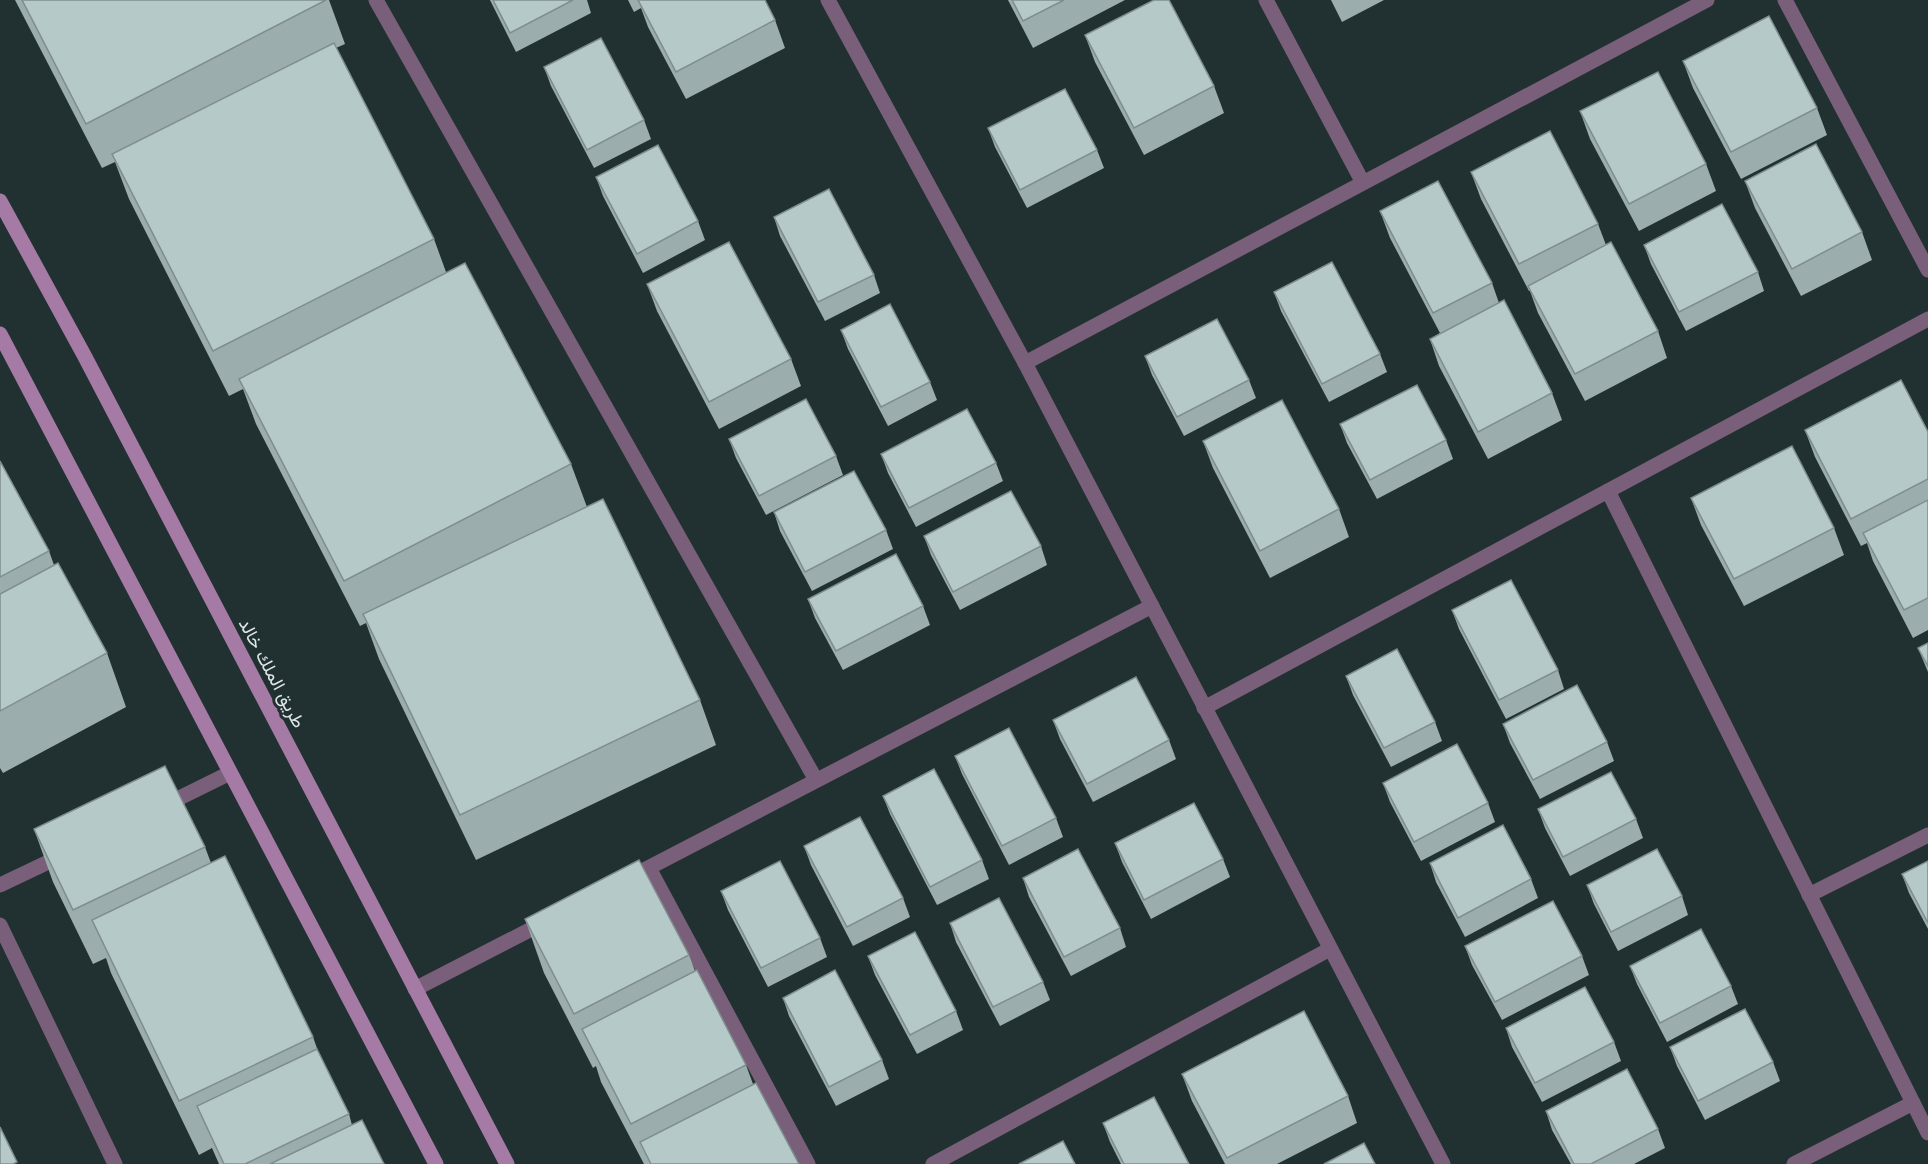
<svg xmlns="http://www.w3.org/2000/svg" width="1928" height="1164" font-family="'Fira Sans',Vazirmatn,sans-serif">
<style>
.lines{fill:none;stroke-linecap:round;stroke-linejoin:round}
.street{stroke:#7a5f7a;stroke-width:15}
.secondary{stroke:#a57aa5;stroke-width:15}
.wall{fill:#9cadad}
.building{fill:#b5c9c9;stroke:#7f8d8d;stroke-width:1.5}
.labels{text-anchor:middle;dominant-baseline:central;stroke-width:6;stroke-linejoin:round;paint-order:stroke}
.street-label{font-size:18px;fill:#dee8e8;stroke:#213131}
</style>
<rect width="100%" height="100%" fill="#213131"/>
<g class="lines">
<g class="street">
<path d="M 376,0 L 816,780"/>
<path d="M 828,0 L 1025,363 L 1443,1164"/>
<path d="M 1266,0 L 1362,181"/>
<path d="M 1785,0 L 1928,270"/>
<path d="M 1025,363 L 1707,0"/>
<path d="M 1608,491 L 1928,1133"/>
<path d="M 1204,708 L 1928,319"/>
<path d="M 163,806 L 230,773"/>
<path d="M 649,868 L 808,1164"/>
<path d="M 627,879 L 1152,606"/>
<path d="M 0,885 L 63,855"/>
<path d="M 1809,895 L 1928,835"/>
<path d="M 0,925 L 115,1164"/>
<path d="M 415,989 L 545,922"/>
<path d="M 933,1164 L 1330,949"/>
<path d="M 1794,1164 L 1913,1103"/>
</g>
<g class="secondary">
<path d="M 0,201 L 84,355 L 507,1164"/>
<path d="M 0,334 L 436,1164"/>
</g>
</g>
<g class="wall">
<path d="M 15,0 L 329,0 L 345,44 L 336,48 L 434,239 L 446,272 L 571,464 L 587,507 L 700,700 L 716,745 L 476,860 L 379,659 L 366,623 L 360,626 L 256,424 L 243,389 L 229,396 L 129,199 L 115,162 L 102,168 Z"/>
<path d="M 490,0 L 587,0 L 591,13 L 516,52 Z"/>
<path d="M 628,0 L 765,0 L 775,20 L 785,48 L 686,99 L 648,27 L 641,8 L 634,12 Z"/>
<path d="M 1008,0 L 1125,0 L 1033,48 Z"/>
<path d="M 1331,0 L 1384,0 L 1342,22 Z"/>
<path d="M 1085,35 L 1214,86 L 1224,113 L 1144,155 L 1095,62 Z"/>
<path d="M 1683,61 L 1817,108 L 1827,135 L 1741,179 L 1693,88 Z"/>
<path d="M 544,67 L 644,120 L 651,139 L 594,168 L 551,86 Z"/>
<path d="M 1580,111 L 1706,164 L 1716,191 L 1639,231 L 1590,139 Z"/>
<path d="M 988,128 L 1097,150 L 1104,168 L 1027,208 L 995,147 Z"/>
<path d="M 1471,172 L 1598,224 L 1606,245 L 1658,331 L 1667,358 L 1585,401 L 1538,313 L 1530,291 L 1529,291 L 1481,199 Z"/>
<path d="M 596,177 L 698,221 L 705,240 L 643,273 L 603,196 Z"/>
<path d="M 1745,181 L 1862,232 L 1872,260 L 1801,296 L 1755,208 Z"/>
<path d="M 1380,211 L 1492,283 L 1499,303 L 1552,393 L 1562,420 L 1488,459 L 1439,366 L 1430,339 L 1440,333 L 1390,238 Z"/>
<path d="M 774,217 L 874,275 L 880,293 L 825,321 L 780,236 Z"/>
<path d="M 1644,245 L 1758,272 L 1764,291 L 1686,331 L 1651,264 Z"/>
<path d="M 647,284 L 791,359 L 801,386 L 719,429 L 657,311 Z"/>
<path d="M 1274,292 L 1380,354 L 1387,372 L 1329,402 L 1281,311 Z"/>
<path d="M 841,330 L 930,382 L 937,400 L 888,426 L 848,349 Z"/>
<path d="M 1145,356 L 1249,380 L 1256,398 L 1184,436 L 1152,375 Z"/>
<path d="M 1340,424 L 1446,440 L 1453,459 L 1377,499 L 1347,443 Z"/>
<path d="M 1805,430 L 1928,432 L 1928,630 L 1913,638 L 1873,561 L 1867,543 L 1861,546 L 1815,457 Z"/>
<path d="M 729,439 L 836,456 L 843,475 L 766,515 L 736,458 Z"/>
<path d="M 1203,441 L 1339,509 L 1349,537 L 1270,578 L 1213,468 Z"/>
<path d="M 881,454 L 996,463 L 1003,481 L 916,527 L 888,473 Z"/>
<path d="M 0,461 L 49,551 L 54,565 L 107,653 L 126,707 L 3,773 L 0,768 Z"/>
<path d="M 1691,498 L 1834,528 L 1844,555 L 1744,606 L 1701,525 Z"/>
<path d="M 774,512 L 886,530 L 893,549 L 812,591 L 780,531 Z"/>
<path d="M 924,536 L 1041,546 L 1047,565 L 960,610 L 931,555 Z"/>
<path d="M 808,599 L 923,606 L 930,625 L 843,670 L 815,618 Z"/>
<path d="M 1452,610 L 1558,670 L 1564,689 L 1506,719 L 1459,629 Z"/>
<path d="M 1928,643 L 1928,672 L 1918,648 Z"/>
<path d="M 1346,676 L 1435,722 L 1442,741 L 1391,767 L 1353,695 Z"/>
<path d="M 1053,720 L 1169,740 L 1176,759 L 1093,802 L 1060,739 Z"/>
<path d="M 1503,724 L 1607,742 L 1614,761 L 1540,799 L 1510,743 Z"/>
<path d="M 955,756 L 1056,818 L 1063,837 L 1009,865 L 962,774 Z"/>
<path d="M 1383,783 L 1488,803 L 1495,822 L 1421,861 L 1390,802 Z"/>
<path d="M 883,796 L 982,860 L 989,879 L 937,905 L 890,814 Z"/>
<path d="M 1538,809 L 1636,819 L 1643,838 L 1570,876 L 1545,828 Z"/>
<path d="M 34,829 L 205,847 L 211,863 L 313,1037 L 318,1051 L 349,1114 L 352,1125 L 384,1164 L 219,1164 L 212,1148 L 199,1155 L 111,973 L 106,958 L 93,964 L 53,882 Z"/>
<path d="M 1115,843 L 1223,859 L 1230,877 L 1151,919 L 1122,862 Z"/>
<path d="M 804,846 L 903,898 L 910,917 L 853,946 L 811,865 Z"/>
<path d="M 1928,861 L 1928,929 L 1909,893 L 1902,874 Z"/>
<path d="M 1430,863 L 1531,879 L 1538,898 L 1465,937 L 1436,882 Z"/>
<path d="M 1023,878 L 1120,928 L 1126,947 L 1071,976 L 1029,897 Z"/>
<path d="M 1587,885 L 1682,896 L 1688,915 L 1618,951 L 1594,904 Z"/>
<path d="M 721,891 L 820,938 L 827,957 L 768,987 L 728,910 Z"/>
<path d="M 525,919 L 689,955 L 695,971 L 746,1065 L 753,1084 L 799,1164 L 644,1164 L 601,1082 L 596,1066 L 593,1068 L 544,973 Z"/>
<path d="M 950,923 L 1043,982 L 1050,1000 L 1000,1026 L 956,942 Z"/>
<path d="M 1465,946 L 1582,956 L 1589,975 L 1502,1020 L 1472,965 Z"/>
<path d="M 868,956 L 956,1011 L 963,1030 L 917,1054 L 875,975 Z"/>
<path d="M 1630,966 L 1731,986 L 1738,1004 L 1667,1042 L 1637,984 Z"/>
<path d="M 783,998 L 882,1060 L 889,1079 L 836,1106 L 789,1016 Z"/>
<path d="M 1506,1028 L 1614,1042 L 1621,1061 L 1542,1102 L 1512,1047 Z"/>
<path d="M 1670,1047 L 1773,1062 L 1780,1081 L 1705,1120 L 1677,1066 Z"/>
<path d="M 1182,1074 L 1348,1096 L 1357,1123 L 1277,1164 L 1225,1164 L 1192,1101 Z"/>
<path d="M 1546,1111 L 1658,1129 L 1665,1148 L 1634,1164 L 1571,1164 L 1552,1130 Z"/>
<path d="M 1103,1123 L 1189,1164 L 1121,1164 L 1110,1142 Z"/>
</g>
<g class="building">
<path d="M 22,0 L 326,0 L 86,124 Z"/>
<path d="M 493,0 L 573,0 L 510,33 Z"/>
<path d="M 638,0 L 765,0 L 775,20 L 676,72 Z"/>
<path d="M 1012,0 L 1064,0 L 1023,21 Z"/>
<path d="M 1154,0 L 1169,0 L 1214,86 L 1134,128 L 1085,35 Z"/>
<path d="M 1769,16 L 1817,108 L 1731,152 L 1683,61 Z"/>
<path d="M 601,38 L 644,120 L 587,150 L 544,67 Z"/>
<path d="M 334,43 L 434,239 L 213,351 L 112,154 Z"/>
<path d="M 1658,72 L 1706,164 L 1629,204 L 1580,111 Z"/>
<path d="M 1065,89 L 1097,150 L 1020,190 L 988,128 Z"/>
<path d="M 1550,131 L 1598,224 L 1519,264 L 1471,172 Z"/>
<path d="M 1816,144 L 1862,232 L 1792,269 L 1745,181 Z"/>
<path d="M 658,145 L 698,221 L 637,254 L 596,177 Z"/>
<path d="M 1438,181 L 1492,283 L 1433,313 L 1380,211 Z"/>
<path d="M 829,189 L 874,275 L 818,302 L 774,217 Z"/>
<path d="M 1722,204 L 1758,272 L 1679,312 L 1644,245 Z"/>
<path d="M 729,242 L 791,359 L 709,402 L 647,284 Z"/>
<path d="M 1611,242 L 1658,331 L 1575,374 L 1528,286 Z"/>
<path d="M 1332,262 L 1380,354 L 1322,384 L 1274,292 Z"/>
<path d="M 465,263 L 571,464 L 344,581 L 239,379 Z"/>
<path d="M 1504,300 L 1552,393 L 1478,432 L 1430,339 Z"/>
<path d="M 890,304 L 930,382 L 881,407 L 841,330 Z"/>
<path d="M 1217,319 L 1249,380 L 1177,417 L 1145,356 Z"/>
<path d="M 1901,380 L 1928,432 L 1928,479 L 1851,519 L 1805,430 Z"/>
<path d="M 1417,385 L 1446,440 L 1370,480 L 1340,424 Z"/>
<path d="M 806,399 L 836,456 L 759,496 L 729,439 Z"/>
<path d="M 1282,400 L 1339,509 L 1260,551 L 1203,441 Z"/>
<path d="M 967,409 L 996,463 L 909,508 L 881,454 Z"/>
<path d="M 1792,446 L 1834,528 L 1734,579 L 1691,498 Z"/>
<path d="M 0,461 L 49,551 L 0,577 Z"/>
<path d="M 854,471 L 886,530 L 805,572 L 774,512 Z"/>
<path d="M 1011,491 L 1041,546 L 953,592 L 924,536 Z"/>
<path d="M 603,499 L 700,700 L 460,815 L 363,614 Z"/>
<path d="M 1928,500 L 1928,598 L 1904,610 L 1863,533 Z"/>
<path d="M 896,554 L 923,606 L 836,651 L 808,599 Z"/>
<path d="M 58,563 L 107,653 L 0,711 L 0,594 Z"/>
<path d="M 1511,580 L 1558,670 L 1499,700 L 1452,610 Z"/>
<path d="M 1928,643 L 1928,666 L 1918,648 Z"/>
<path d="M 1397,649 L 1435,722 L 1384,748 L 1346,676 Z"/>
<path d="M 1136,677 L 1169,740 L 1087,784 L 1053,720 Z"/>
<path d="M 1577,685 L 1607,742 L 1533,780 L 1503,724 Z"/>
<path d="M 1009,728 L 1056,818 L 1002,846 L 955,756 Z"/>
<path d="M 1457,744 L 1488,803 L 1414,842 L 1383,783 Z"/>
<path d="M 165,766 L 205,847 L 73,910 L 34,829 Z"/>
<path d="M 934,769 L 982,860 L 930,887 L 883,796 Z"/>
<path d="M 1611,772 L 1636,819 L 1563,857 L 1538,809 Z"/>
<path d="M 1194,803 L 1223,859 L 1144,900 L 1115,843 Z"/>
<path d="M 860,817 L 903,898 L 847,927 L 804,846 Z"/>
<path d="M 1503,825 L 1531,879 L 1458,918 L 1430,863 Z"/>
<path d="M 1078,849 L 1120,928 L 1064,957 L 1023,878 Z"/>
<path d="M 1657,849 L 1682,896 L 1611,932 L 1587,885 Z"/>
<path d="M 225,856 L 313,1037 L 179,1101 L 92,920 Z"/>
<path d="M 639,860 L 689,955 L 574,1014 L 525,919 Z"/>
<path d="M 780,861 L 820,938 L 761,968 L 721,891 Z"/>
<path d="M 1928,861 L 1928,923 L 1902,874 Z"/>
<path d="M 999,898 L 1043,982 L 993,1007 L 950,923 Z"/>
<path d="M 1553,901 L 1582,956 L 1495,1002 L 1465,946 Z"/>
<path d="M 1701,929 L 1731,986 L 1660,1023 L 1630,966 Z"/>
<path d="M 915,932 L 956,1011 L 910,1035 L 868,956 Z"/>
<path d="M 697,970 L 746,1065 L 631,1124 L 582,1029 Z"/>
<path d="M 835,970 L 882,1060 L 829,1087 L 783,998 Z"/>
<path d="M 1585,987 L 1614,1042 L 1535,1083 L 1506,1028 Z"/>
<path d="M 1745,1009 L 1773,1062 L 1698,1101 L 1670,1047 Z"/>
<path d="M 1304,1011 L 1348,1096 L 1227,1158 L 1182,1074 Z"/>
<path d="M 317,1049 L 349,1114 L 245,1164 L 224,1164 L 197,1106 Z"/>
<path d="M 1627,1069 L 1658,1129 L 1591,1164 L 1574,1164 L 1546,1111 Z"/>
<path d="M 756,1083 L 799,1164 L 651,1164 L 640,1142 Z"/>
<path d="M 1154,1097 L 1189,1164 L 1124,1164 L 1103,1123 Z"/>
<path d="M 362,1120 L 384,1164 L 270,1164 Z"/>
<path d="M 0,1127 L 17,1162 L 13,1164 L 0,1164 Z"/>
<path d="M 1063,1141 L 1075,1164 L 1019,1164 Z"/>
<path d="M 1364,1143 L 1375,1164 L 1324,1164 Z"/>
</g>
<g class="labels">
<g class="street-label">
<text transform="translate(272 673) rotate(62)">طريق الملك خالد</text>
</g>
</g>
</svg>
